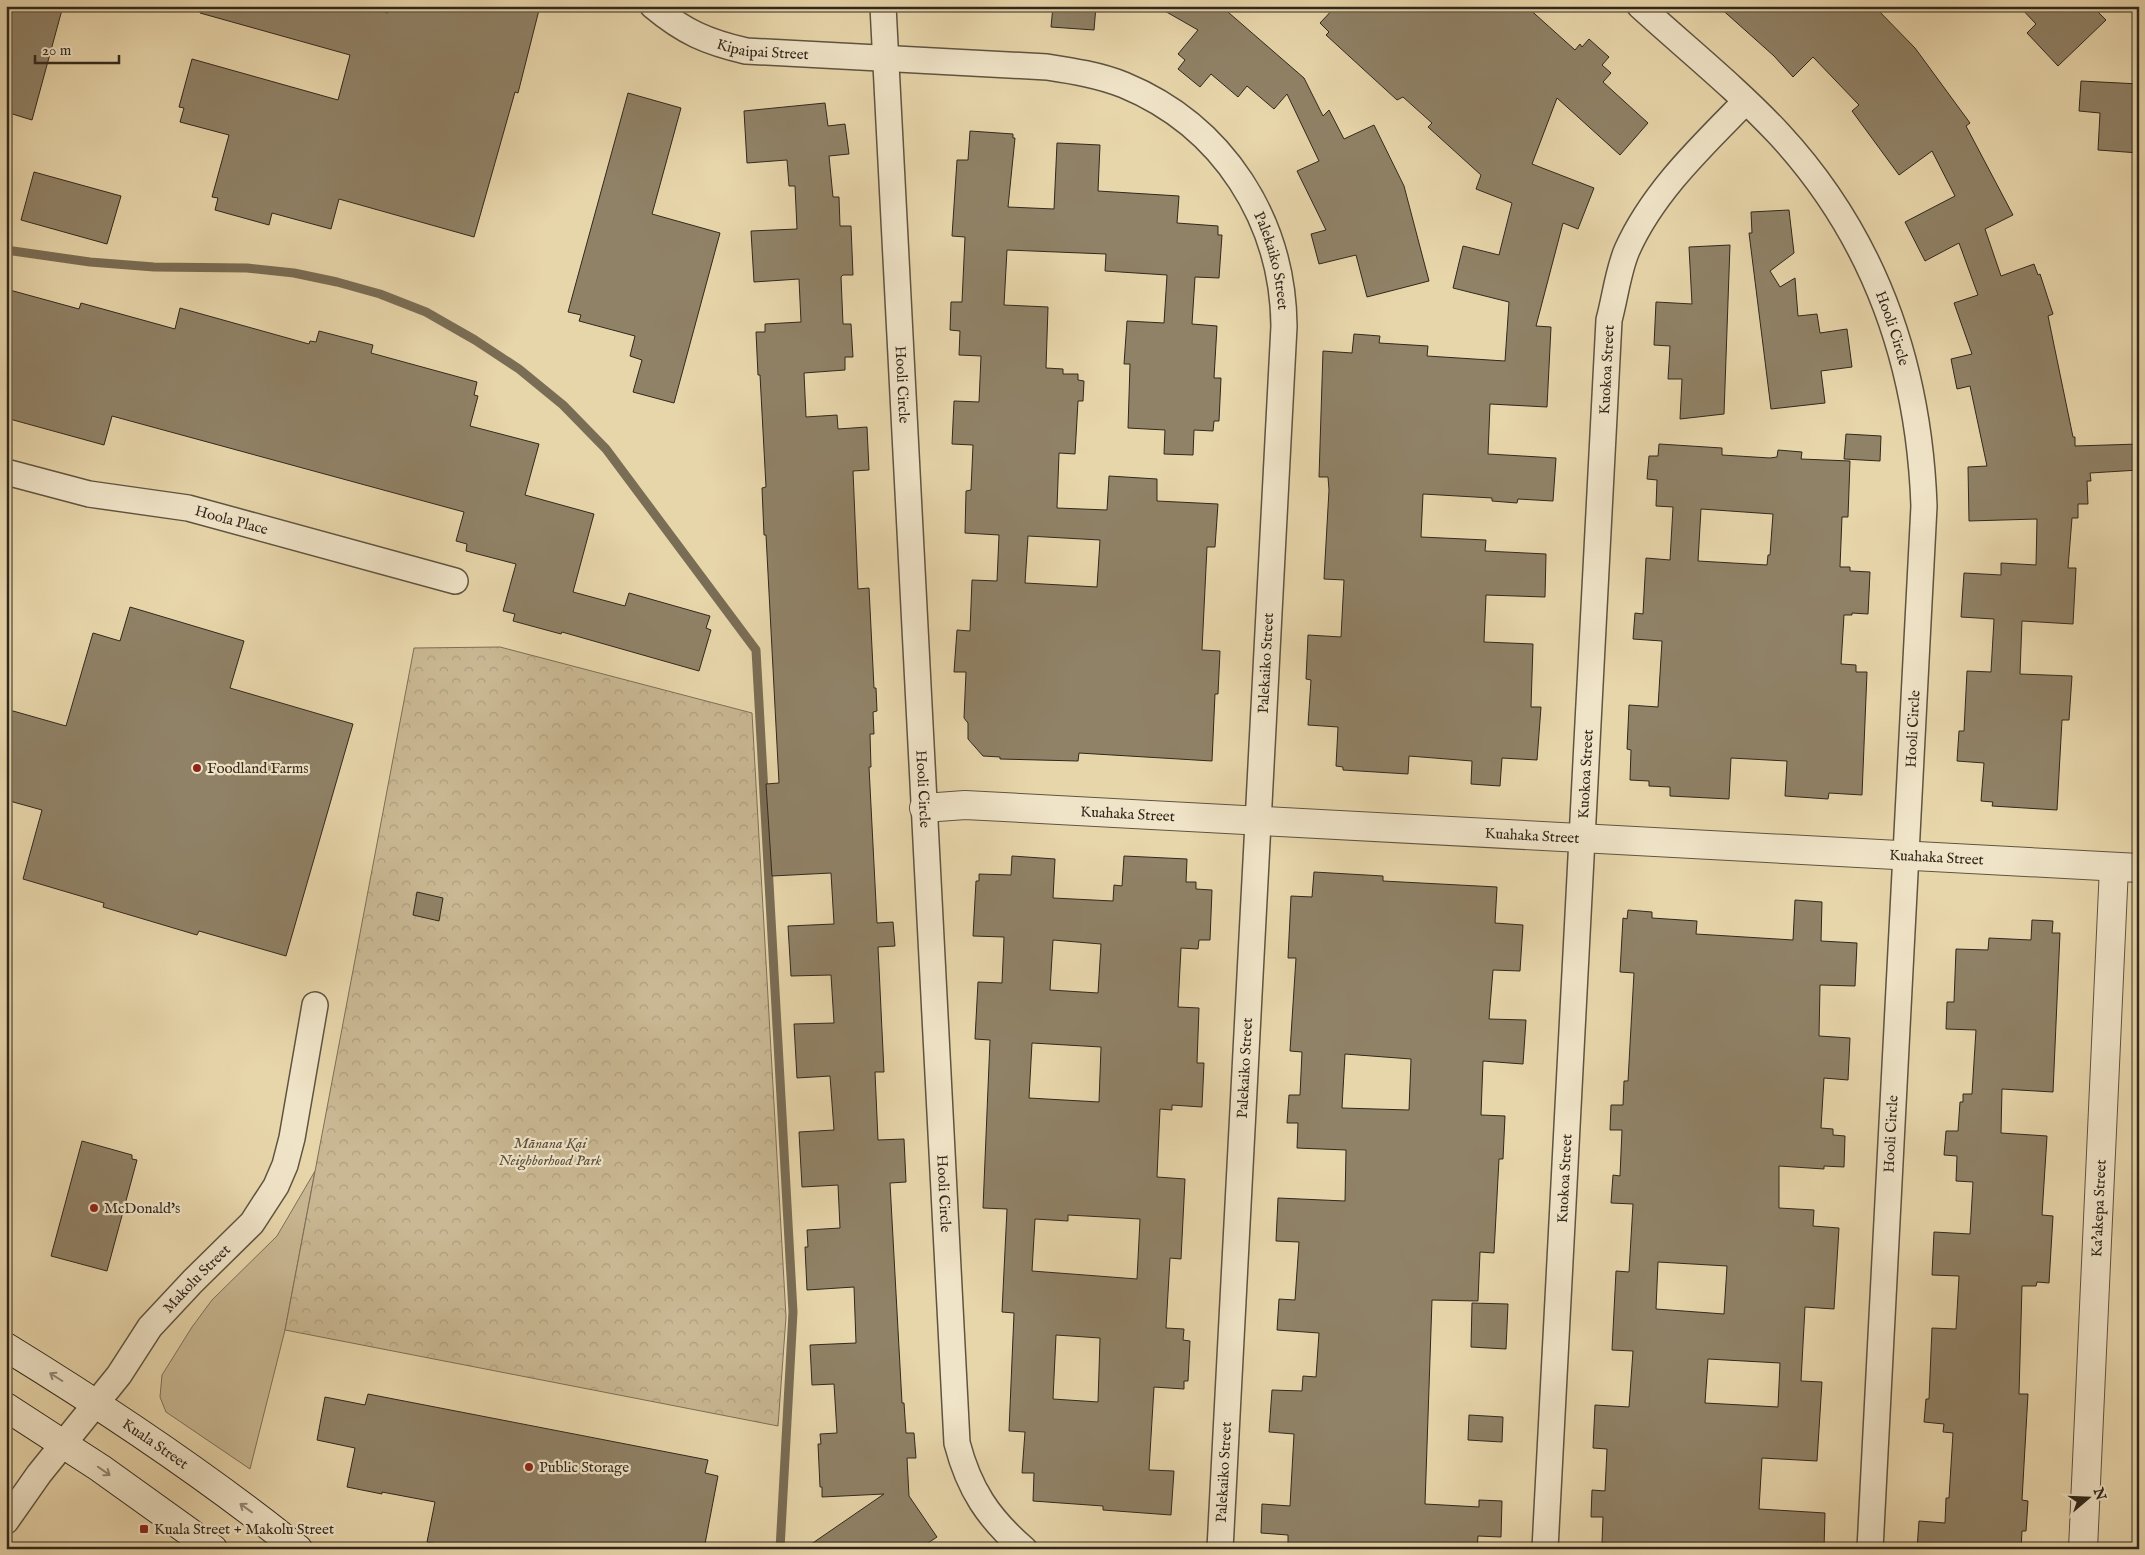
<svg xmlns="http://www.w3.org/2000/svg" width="2145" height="1555" font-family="'IM FELL English',serif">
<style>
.grass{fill:#c9b893;stroke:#7d7058}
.forest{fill:url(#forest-crowns);stroke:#7d7058}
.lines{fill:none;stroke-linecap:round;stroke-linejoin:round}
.stream{stroke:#7a6d55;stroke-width:9}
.building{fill:#908267;stroke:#31281d;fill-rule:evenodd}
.minor-casing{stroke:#5f5440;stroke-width:28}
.tertiary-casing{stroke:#5f5440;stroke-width:30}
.secondary-casing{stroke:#31281d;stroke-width:30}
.minor{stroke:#f0e4c8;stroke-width:25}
.tertiary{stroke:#f0e4c8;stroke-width:28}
.secondary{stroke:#f0e4c8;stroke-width:28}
.oneway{stroke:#908672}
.poi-dot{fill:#8f2418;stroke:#f0e4c8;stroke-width:2}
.labels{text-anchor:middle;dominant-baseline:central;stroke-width:4.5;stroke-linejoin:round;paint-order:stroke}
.street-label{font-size:15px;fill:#31281d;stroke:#f0e4c8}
.poi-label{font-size:15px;fill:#31281d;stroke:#f0e4c8;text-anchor:start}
.park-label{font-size:15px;font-style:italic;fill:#574c3a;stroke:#f0e4c8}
</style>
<defs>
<pattern id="forest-crowns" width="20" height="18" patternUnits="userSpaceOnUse" patternTransform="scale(1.25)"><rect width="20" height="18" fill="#c9b893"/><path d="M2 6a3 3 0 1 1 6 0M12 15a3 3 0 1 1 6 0" fill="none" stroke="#ad9e7e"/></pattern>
</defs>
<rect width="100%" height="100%" fill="#e8d6ab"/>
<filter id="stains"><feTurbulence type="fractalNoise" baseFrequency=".004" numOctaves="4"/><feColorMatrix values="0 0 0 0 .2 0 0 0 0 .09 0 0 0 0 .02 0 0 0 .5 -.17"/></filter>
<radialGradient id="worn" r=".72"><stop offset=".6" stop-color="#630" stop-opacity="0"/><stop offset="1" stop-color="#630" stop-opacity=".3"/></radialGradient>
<path class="grass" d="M 315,1171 L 285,1330 L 250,1469 L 166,1412 L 160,1397 L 162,1375 L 192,1327 L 212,1300 L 277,1236 Z"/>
<path class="forest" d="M 500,647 L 752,713 L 786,1317 L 778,1426 L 285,1330 L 414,648 Z"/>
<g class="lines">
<path class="stream" d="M 6,250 L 90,262 L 154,267 L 247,268 L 294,273 L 337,282 L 380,294 L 426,312 L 475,340 L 519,369 L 563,405 L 606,449 L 756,650 L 793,1312 L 780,1549"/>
</g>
<g class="building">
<path d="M 6,6 L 63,6 L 32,120 L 6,112 Z"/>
<path d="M 201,6 L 363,6 L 388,13 L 389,6 L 540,6 L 518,93 L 515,92 L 474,237 L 339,199 L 331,229 L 272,213 L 269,225 L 215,210 L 218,198 L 212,197 L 229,135 L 180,122 L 184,108 L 179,107 L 192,59 L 338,100 L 350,55 L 200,13 Z"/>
<path d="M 1053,6 L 1096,6 L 1094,30 L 1051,27 Z"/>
<path d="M 1156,6 L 1221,6 L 1304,78 L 1323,116 L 1329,110 L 1344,139 L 1374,125 L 1404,186 L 1429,281 L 1367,297 L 1356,255 L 1319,264 L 1311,234 L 1326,230 L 1297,171 L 1319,161 L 1287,94 L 1274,109 L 1247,86 L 1238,97 L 1211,74 L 1200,87 L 1178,69 L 1185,60 L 1178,54 L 1198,30 Z"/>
<path d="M 1336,6 L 1526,6 L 1575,50 L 1580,44 L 1582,47 L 1589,39 L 1609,57 L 1602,65 L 1611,73 L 1603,82 L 1648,123 L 1620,155 L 1557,98 L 1532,164 L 1594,188 L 1578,229 L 1563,223 L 1536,326 L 1551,327 L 1547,407 L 1490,404 L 1488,454 L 1556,458 L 1553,501 L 1518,499 L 1517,503 L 1492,501 L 1492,498 L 1423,494 L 1421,537 L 1486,540 L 1485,551 L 1546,554 L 1545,597 L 1486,595 L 1484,642 L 1533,644 L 1531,707 L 1541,707 L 1537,760 L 1502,758 L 1500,786 L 1471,784 L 1472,761 L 1409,756 L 1408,774 L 1343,770 L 1343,767 L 1336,766 L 1338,727 L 1308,725 L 1311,680 L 1306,679 L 1308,635 L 1341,637 L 1344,580 L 1324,579 L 1329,490 L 1328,477 L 1319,477 L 1323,351 L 1352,353 L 1354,334 L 1380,336 L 1379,343 L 1428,346 L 1427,356 L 1505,361 L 1509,302 L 1453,288 L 1463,246 L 1499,255 L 1512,203 L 1476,189 L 1481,175 L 1428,127 L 1432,123 L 1403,97 L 1397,100 L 1326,35 L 1329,32 L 1320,23 Z"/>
<path d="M 1718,6 L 1874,6 L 1915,48 L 1970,123 L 1966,126 L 2013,215 L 1985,229 L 2001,276 L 2034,264 L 2038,275 L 2040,274 L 2053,314 L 2048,316 L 2073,437 L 2075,437 L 2075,446 L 2139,444 L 2139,470 L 2090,473 L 2091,481 L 2087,481 L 2088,504 L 2078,504 L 2078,518 L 2072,518 L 2068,568 L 2076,568 L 2073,624 L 2022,621 L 2020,674 L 2072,676 L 2069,720 L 2062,720 L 2057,810 L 1992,806 L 1993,802 L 1981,801 L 1984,763 L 1957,761 L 1959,731 L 1964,731 L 1967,671 L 1991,672 L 1994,619 L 1961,617 L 1964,573 L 2001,575 L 2001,563 L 2036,565 L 2037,519 L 1969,521 L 1968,467 L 1987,466 L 1970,386 L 1957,389 L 1951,359 L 1972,354 L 1954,303 L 1978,295 L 1959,243 L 1925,261 L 1905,222 L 1955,196 L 1932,151 L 1899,175 L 1852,111 L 1859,105 L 1813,57 L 1793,77 L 1774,56 Z"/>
<path d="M 2019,6 L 2092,6 L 2106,20 L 2058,66 L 2027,33 L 2036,24 Z"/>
<path d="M 2081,81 L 2139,84 L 2139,153 L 2098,150 L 2100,113 L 2079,111 Z"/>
<path d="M 628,93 L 681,108 L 652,214 L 720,233 L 674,403 L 633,392 L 642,360 L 630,356 L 635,336 L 579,321 L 581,315 L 568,312 Z"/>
<path d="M 825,103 L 828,126 L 845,124 L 849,154 L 829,156 L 833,197 L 839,197 L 840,226 L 851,226 L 853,275 L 843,275 L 841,277 L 843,324 L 851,324 L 853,357 L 845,357 L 845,370 L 804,373 L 806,417 L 837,415 L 838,429 L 867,427 L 869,470 L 853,471 L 858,589 L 869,588 L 874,688 L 876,688 L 877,711 L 873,712 L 874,734 L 870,734 L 871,767 L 869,767 L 877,923 L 893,922 L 895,946 L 878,947 L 884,1072 L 875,1072 L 878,1140 L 904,1139 L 906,1182 L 890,1183 L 902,1403 L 904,1403 L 906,1433 L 914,1433 L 916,1458 L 907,1458 L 909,1496 L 937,1537 L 919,1549 L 804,1549 L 884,1494 L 822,1497 L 822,1487 L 820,1487 L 818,1444 L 821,1444 L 820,1434 L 837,1433 L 834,1384 L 812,1385 L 810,1345 L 856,1343 L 854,1287 L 807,1290 L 805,1247 L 808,1247 L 807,1230 L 840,1228 L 838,1185 L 802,1187 L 799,1132 L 834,1130 L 830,1076 L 797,1078 L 794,1024 L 834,1023 L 831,975 L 791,976 L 788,926 L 834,924 L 831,873 L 772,876 L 766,784 L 779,783 L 766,535 L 764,535 L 762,488 L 766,487 L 760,375 L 758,375 L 756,332 L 765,332 L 765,324 L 801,322 L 799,279 L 754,282 L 751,231 L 797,229 L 795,186 L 789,186 L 787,160 L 747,163 L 744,111 Z"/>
<path d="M 970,131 L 1013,134 L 1013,138 L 1015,138 L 1008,207 L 1054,209 L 1057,143 L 1100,145 L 1098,191 L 1179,196 L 1177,223 L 1218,226 L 1218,235 L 1222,235 L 1219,278 L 1195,277 L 1192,324 L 1217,326 L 1214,378 L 1221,378 L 1219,421 L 1214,421 L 1213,431 L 1194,430 L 1193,455 L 1164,454 L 1165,430 L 1128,428 L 1130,364 L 1124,364 L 1127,321 L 1164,323 L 1167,275 L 1105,271 L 1106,254 L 1007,250 L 1004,305 L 1048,307 L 1046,368 L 1063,369 L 1063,374 L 1078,374 L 1078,380 L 1084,381 L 1083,401 L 1078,401 L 1075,454 L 1059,453 L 1057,508 L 1107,510 L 1109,476 L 1157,479 L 1157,501 L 1218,504 L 1215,547 L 1207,547 L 1202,650 L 1220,651 L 1218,694 L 1215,694 L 1212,761 L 1079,753 L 1078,761 L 1000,759 L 1000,757 L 983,756 L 968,739 L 968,723 L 964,718 L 966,672 L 954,672 L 957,630 L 970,631 L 972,580 L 997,581 L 999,535 L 965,533 L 966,491 L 971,490 L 973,445 L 952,444 L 954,401 L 979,402 L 981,356 L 959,355 L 960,331 L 950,330 L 951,302 L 962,302 L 965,237 L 952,236 L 957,160 L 968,160 ZM 1028,536 L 1100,540 L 1097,587 L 1025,583 Z"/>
<path d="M 34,172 L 121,196 L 107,244 L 21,220 Z"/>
<path d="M 1789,210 L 1794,253 L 1770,271 L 1780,287 L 1795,278 L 1798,316 L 1817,314 L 1820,333 L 1847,329 L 1852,367 L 1821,371 L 1825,403 L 1771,409 L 1749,233 L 1752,233 L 1751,212 Z"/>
<path d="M 1730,245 L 1724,414 L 1680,419 L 1682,379 L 1668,379 L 1670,346 L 1654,345 L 1656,302 L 1692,304 L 1689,247 Z"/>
<path d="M 6,289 L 79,309 L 81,303 L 175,329 L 180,308 L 309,344 L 310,341 L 316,342 L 319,331 L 373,345 L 371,353 L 477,382 L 474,395 L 478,396 L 470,426 L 539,444 L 525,495 L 594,514 L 573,592 L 625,606 L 629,593 L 710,616 L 706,628 L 711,630 L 699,671 L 562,632 L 561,634 L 513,621 L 515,614 L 503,611 L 516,564 L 466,551 L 467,544 L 456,541 L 464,512 L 112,416 L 104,445 L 6,418 Z"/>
<path d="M 1846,434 L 1881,436 L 1880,461 L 1844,459 Z"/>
<path d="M 1659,444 L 1722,448 L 1722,455 L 1770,458 L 1777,457 L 1778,450 L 1802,452 L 1801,459 L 1850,461 L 1848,517 L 1842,517 L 1840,567 L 1850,567 L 1850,571 L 1870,572 L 1868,614 L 1852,613 L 1852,615 L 1844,615 L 1841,664 L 1856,665 L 1856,672 L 1867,672 L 1862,795 L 1829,793 L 1828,799 L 1785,796 L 1787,761 L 1731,758 L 1729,799 L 1670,796 L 1670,787 L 1649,786 L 1649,781 L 1630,780 L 1631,750 L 1627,749 L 1629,705 L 1658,707 L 1662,641 L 1633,639 L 1635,613 L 1643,614 L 1646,558 L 1670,560 L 1673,507 L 1656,506 L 1657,480 L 1647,479 L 1649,456 L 1658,456 ZM 1701,509 L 1773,514 L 1770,555 L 1768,555 L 1767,565 L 1698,561 Z"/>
<path d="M 130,607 L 244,641 L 230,688 L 353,724 L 286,956 L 199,931 L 197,935 L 103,907 L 104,903 L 23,879 L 42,810 L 6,800 L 6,709 L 66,726 L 93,633 L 120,641 Z"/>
<path d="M 1012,856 L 1055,859 L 1053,898 L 1113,901 L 1114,885 L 1122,886 L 1124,856 L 1187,859 L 1186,882 L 1196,882 L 1196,889 L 1212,890 L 1210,940 L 1199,940 L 1198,949 L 1181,948 L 1178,1007 L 1199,1008 L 1197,1063 L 1204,1063 L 1202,1107 L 1172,1105 L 1172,1110 L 1160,1109 L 1157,1177 L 1185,1179 L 1181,1259 L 1170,1258 L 1166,1328 L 1184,1329 L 1183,1340 L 1190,1341 L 1188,1381 L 1184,1381 L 1184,1389 L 1154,1387 L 1149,1470 L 1174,1471 L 1171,1515 L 1103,1510 L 1103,1506 L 1033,1501 L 1034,1473 L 1022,1473 L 1025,1432 L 1009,1431 L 1014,1313 L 1002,1312 L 1007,1209 L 983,1208 L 990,1040 L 975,1039 L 978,982 L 1002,983 L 1004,937 L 973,936 L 976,881 L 979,881 L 979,874 L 1011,875 ZM 1053,940 L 1101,944 L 1098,993 L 1050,990 ZM 1032,1043 L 1101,1047 L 1099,1102 L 1029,1098 ZM 1068,1215 L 1140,1219 L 1137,1279 L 1032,1271 L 1035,1219 L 1068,1221 ZM 1056,1335 L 1100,1338 L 1098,1402 L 1053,1399 Z"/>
<path d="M 1314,872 L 1383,876 L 1383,881 L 1497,887 L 1495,923 L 1523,925 L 1520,971 L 1493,970 L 1489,1019 L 1526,1020 L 1523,1064 L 1483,1061 L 1481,1115 L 1505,1116 L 1503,1159 L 1499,1159 L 1494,1253 L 1480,1252 L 1478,1301 L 1432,1300 L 1425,1504 L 1479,1507 L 1479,1500 L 1502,1501 L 1501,1537 L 1478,1536 L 1477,1549 L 1288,1549 L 1288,1535 L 1261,1533 L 1262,1504 L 1290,1506 L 1294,1434 L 1269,1432 L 1272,1390 L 1302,1391 L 1303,1376 L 1316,1377 L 1319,1333 L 1277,1330 L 1279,1299 L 1295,1300 L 1299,1242 L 1276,1241 L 1278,1198 L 1345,1201 L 1346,1150 L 1297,1148 L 1298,1123 L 1287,1123 L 1289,1095 L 1300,1095 L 1302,1052 L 1290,1051 L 1296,958 L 1288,958 L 1291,896 L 1312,897 ZM 1345,1054 L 1411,1059 L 1409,1110 L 1342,1108 Z"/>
<path d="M 417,892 L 443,898 L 439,921 L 413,915 Z"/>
<path d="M 1795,900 L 1822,902 L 1821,941 L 1857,943 L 1855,986 L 1820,985 L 1819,1036 L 1850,1038 L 1848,1080 L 1824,1078 L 1821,1128 L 1833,1129 L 1833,1135 L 1845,1136 L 1844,1167 L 1824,1166 L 1824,1169 L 1779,1166 L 1779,1208 L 1814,1210 L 1813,1226 L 1839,1228 L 1834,1309 L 1805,1307 L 1801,1381 L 1822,1382 L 1817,1461 L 1762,1458 L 1759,1509 L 1825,1513 L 1824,1549 L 1713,1549 L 1602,1543 L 1603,1517 L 1591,1517 L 1592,1490 L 1605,1491 L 1607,1449 L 1593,1448 L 1595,1405 L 1629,1407 L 1633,1351 L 1612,1350 L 1616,1271 L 1629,1272 L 1633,1204 L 1611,1203 L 1613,1175 L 1620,1176 L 1622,1130 L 1610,1130 L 1611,1105 L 1623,1105 L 1624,1081 L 1628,1081 L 1634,973 L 1620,972 L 1623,918 L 1627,919 L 1628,910 L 1652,912 L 1652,918 L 1697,921 L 1696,934 L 1793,940 ZM 1658,1262 L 1727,1266 L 1724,1314 L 1656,1309 ZM 1708,1359 L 1780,1363 L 1778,1407 L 1705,1403 Z"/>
<path d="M 2032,920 L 2053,921 L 2052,933 L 2060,933 L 2053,1092 L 2002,1089 L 2001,1133 L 2047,1136 L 2042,1215 L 2053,1216 L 2049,1283 L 2037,1282 L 2036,1286 L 2022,1286 L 2019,1394 L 2028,1394 L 2022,1500 L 2028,1501 L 2026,1531 L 2022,1531 L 2021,1549 L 1917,1549 L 1919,1521 L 1945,1523 L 1946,1498 L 1949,1498 L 1953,1433 L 1943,1432 L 1944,1424 L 1924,1422 L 1926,1399 L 1929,1399 L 1932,1328 L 1956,1329 L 1959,1276 L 1932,1275 L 1934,1232 L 1970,1234 L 1973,1182 L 1956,1181 L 1957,1156 L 1944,1155 L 1946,1131 L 1958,1131 L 1960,1102 L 1963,1102 L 1963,1094 L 1972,1094 L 1976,1030 L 1946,1029 L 1947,1002 L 1954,1002 L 1956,949 L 1988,950 L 1989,938 L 2031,940 Z"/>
<path d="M 82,1141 L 132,1155 L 132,1159 L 137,1160 L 107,1271 L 51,1256 Z"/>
<path d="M 1472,1303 L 1508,1304 L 1506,1349 L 1471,1347 Z"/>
<path d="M 368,1394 L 708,1460 L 705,1473 L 718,1476 L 704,1549 L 463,1549 L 427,1542 L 435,1502 L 382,1492 L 382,1494 L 347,1487 L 355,1448 L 317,1440 L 325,1397 L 365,1405 Z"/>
<path d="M 1469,1415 L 1503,1417 L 1502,1442 L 1468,1440 Z"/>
</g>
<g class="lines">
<g class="minor-casing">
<g id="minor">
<path id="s1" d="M 653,6 C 684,32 707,42 746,51 L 1047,67 C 1073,71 1099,75 1124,85 C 1223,126 1283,220 1284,326 L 1220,1549"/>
<path id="s2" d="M 883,6 L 957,1443 C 969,1489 988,1518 1024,1549"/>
<path id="s3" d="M 1640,6 C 1686,48 1736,88 1779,134 C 1876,239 1919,365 1924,506 L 1870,1549"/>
<path id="s4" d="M 6,472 L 89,494 L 188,508 L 455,581"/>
<path id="s5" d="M 6,1521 L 39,1474 L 119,1375 L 150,1327 L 193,1281 L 252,1223 L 276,1186 L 285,1165 L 292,1138 L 315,1005"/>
<path id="s6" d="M 1545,1549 L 1609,320 C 1615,298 1618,271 1627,250 C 1653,192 1701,147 1745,102"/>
</g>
</g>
<g class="tertiary-casing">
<g id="tertiary">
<path id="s7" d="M 924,808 L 965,805 L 2139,868"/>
<path id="s8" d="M 2083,1549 L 2114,867"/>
</g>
</g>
<g class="secondary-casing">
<g id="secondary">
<path id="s9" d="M 6,1347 C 107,1409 206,1475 298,1549"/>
<path d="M 6,1407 L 100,1468 L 213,1549"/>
</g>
</g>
<use href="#minor" class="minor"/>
<use href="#tertiary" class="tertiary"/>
<use href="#secondary" class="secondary"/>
</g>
<defs><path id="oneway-shaft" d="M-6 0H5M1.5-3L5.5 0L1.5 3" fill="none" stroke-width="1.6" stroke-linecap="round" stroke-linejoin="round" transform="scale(1.25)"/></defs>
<g class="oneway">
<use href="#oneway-shaft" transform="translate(56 1377) rotate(-148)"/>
<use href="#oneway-shaft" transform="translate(104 1471) rotate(35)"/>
<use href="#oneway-shaft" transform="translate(246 1508) rotate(-144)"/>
</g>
<g class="poi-dot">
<circle cx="197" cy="768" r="5"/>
<circle cx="94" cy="1208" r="5"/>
<circle cx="529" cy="1467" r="5"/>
<rect x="139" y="1524" width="10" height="10" rx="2.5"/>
</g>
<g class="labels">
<g class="street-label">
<text stroke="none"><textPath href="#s1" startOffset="121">Kipaipai Street</textPath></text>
<text stroke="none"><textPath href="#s1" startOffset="725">Palekaiko Street</textPath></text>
<text stroke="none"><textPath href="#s3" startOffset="416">Hooli Circle</textPath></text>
<text stroke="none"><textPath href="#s6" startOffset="1181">Kuokoa Street</textPath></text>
<text stroke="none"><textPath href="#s2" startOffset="379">Hooli Circle</textPath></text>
<text stroke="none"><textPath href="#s4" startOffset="231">Hoola Place</textPath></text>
<text transform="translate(1266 663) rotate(-87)">Palekaiko Street</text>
<text transform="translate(1913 729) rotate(-87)">Hooli Circle</text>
<text stroke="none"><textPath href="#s6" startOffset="776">Kuokoa Street</textPath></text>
<text stroke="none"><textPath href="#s2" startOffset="784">Hooli Circle</textPath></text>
<text stroke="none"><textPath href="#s7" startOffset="204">Kuahaka Street</textPath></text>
<text stroke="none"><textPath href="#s7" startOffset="609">Kuahaka Street</textPath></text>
<text stroke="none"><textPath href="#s7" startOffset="1014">Kuahaka Street</textPath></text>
<text transform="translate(1245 1068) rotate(-87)">Palekaiko Street</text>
<text transform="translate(1891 1134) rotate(-87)">Hooli Circle</text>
<text stroke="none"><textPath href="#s6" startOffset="371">Kuokoa Street</textPath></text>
<text stroke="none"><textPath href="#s2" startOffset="1189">Hooli Circle</textPath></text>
<text stroke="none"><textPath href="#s8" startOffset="341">Ka'akepa Street</textPath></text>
<text stroke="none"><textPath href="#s5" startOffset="309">Makolu Street</textPath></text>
<text stroke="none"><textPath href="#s9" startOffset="178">Kuala Street</textPath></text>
<text transform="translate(1224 1472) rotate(-87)">Palekaiko Street</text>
</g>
<g class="poi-label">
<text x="207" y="768">Foodland Farms</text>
<text x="104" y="1208">McDonald's</text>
<text x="539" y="1467">Public Storage</text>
<text x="154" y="1529">Kuala Street + Makolu Street</text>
</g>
<g class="park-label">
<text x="550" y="1143">Mānana Kai<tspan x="550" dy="17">Neighborhood Park</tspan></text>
</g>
</g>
<rect width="2145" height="1555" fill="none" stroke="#e8d6ab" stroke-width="25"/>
<rect x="8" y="8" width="2130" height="1540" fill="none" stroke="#31281d" stroke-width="2.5"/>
<rect x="12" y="12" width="2120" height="1530" fill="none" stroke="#31281d"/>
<g transform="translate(2088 1498) rotate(71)" stroke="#f0e4c8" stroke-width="4" paint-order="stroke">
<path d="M0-4L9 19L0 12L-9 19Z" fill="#31281d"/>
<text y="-8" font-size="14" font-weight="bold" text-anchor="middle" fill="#31281d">N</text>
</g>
<path d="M35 55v8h84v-8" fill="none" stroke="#31281d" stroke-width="2.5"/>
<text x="42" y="55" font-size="15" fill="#31281d" stroke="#f0e4c8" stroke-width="4" paint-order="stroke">20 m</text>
<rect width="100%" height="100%" filter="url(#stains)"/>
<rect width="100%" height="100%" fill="url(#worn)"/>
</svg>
